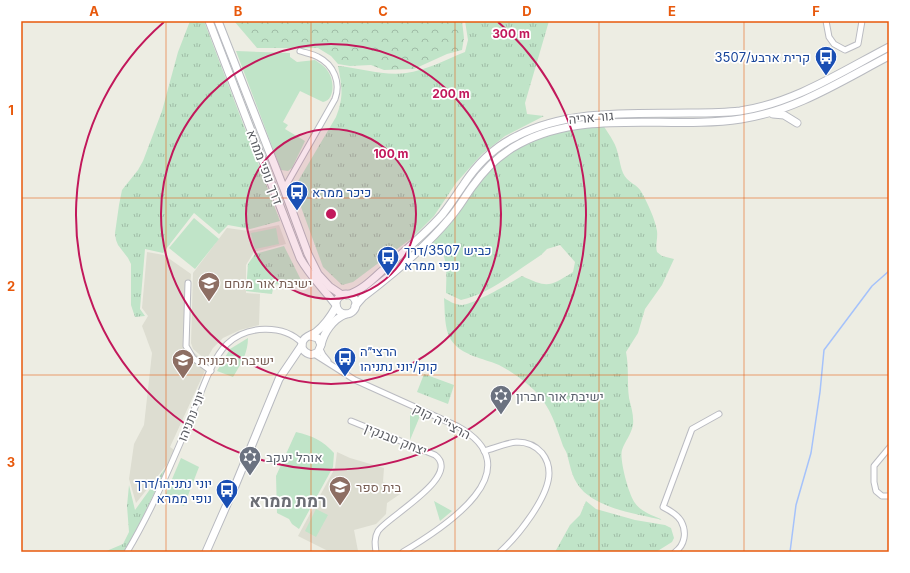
<svg xmlns="http://www.w3.org/2000/svg" width="910" height="573" font-family="Inter,Heebo,sans-serif">
<style>
.education{fill:#ddddd1}
.grass{fill:url(#grass-tufts)}
.forest{fill:url(#forest-crowns)}
.green{fill:#c0e4c8}
.lines{fill:none;stroke-linecap:round;stroke-linejoin:round}
.stream{stroke:#a5c2fb;stroke-width:1.5}
.street-casing{stroke:#babbc1;stroke-width:7}
.secondary-casing{stroke:#b8bac0;stroke-width:9}
.street{stroke:#fff;stroke-width:5}
.secondary{stroke:#fff;stroke-width:7}
.grid{fill:none;stroke:#e8590c;stroke-width:1;stroke-opacity:0.55}
.ring{fill:none;stroke:#c2185b;stroke-width:2}
.labels{text-anchor:middle;dominant-baseline:central;stroke-width:3.5;stroke-linejoin:round;paint-order:stroke}
.transit-label{font-size:13px;fill:#164399;stroke:#fff;text-anchor:start}
.street-label{font-size:13px;fill:#5b5d63;stroke:#fff}
.education-label{font-size:13px;fill:#785e54;stroke:#fff;text-anchor:start}
.worship-label{font-size:13px;fill:#5b616d;stroke:#fff;text-anchor:start}
.district-label{font-size:17px;font-weight:bold;fill:#6c6e75;stroke:#fff}
.centre{fill:#c2185b;stroke:#fff;stroke-width:2}
.ring-label{font-size:12px;text-anchor:middle;font-weight:bold;fill:#c2185b;stroke:#fff;stroke-width:3.5;stroke-linejoin:round;paint-order:stroke}
.neatline{fill:none;stroke:#e8590c;stroke-width:1.5}
.grid-label{font-size:13px;text-anchor:middle;font-weight:bold;fill:#e8590c}
</style>
<defs>
<pattern id="grass-tufts" width="24" height="20" patternUnits="userSpaceOnUse"><rect width="24" height="20" fill="#c0e4c8"/><path d="M3 7l-1-3M5 7V3M7 7l1-3M15 17l-1-3M17 17v-4M19 17l1-3" fill="none" stroke="#9fbca6"/></pattern>
<pattern id="forest-crowns" width="20" height="18" patternUnits="userSpaceOnUse"><rect width="20" height="18" fill="#c0e4c8"/><path d="M2 6a3 3 0 1 1 6 0M12 15a3 3 0 1 1 6 0" fill="none" stroke="#9fbca6"/></pattern>
</defs>
<rect width="100%" height="100%" fill="#edede3"/>
<g class="education">
<path d="M 279,225 L 286,244 L 254,252 L 246,265 L 246,293 L 260,294 L 259,325 L 240,330 L 223,338 L 213,348 L 206,360 L 193,349 L 191,343 L 193,273 L 227,228 L 249,231 Z"/>
<path d="M 147,252 L 164,255 L 191,274 L 188,343 L 192,351 L 208,364 L 170,447 L 177,452 L 136,503 L 129,479 L 134,444 L 144,425 L 152,353 L 142,326 L 148,316 L 142,308 Z"/>
<path d="M 337,452 L 350,458 L 384,468 L 383,482 L 403,492 L 387,503 L 386,514 L 376,524 L 354,530 L 358,551 L 353,552 L 330,552 L 298,536 L 335,468 Z"/>
</g>
<g class="grass">
<path d="M 190,21 L 204,21 L 280,221 L 250,229 L 228,225 L 219,234 L 194,213 L 163,253 L 145,249 L 140,309 L 145,316 L 135,317 L 131,305 L 131,264 L 128,258 L 118,245 L 116,240 L 115,233 L 119,205 L 122,190 L 138,170 L 143,161 L 162,111 L 178,52 Z"/>
<path d="M 465,21 L 549,21 L 525,103 L 527,114 L 544,116 L 505,136 L 482,154 L 456,183 L 434,216 L 412,238 L 353,282 L 342,285 L 323,267 L 294,188 L 336,117 C 344,97 342,86 338,66 C 361,68 383,76 406,73 C 425,71 447,59 465,52 L 468,40 Z"/>
<path d="M 603,125 C 606,130 610,135 613,141 C 619,151 619,163 623,173 C 627,183 638,184 642,193 C 648,204 655,219 657,231 C 658,239 655,245 657,252 L 662,256 L 674,259 L 662,285 L 645,309 L 638,333 L 626,352 C 629,367 627,382 629,398 C 631,407 634,415 633,425 C 631,435 625,441 622,450 C 619,459 629,496 635,503 C 641,512 654,516 663,520 C 637,514 605,510 584,492 C 572,480 571,469 567,454 C 566,451 564,448 563,446 C 556,426 551,408 536,392 C 526,382 511,371 499,365 C 483,358 462,356 451,340 C 444,329 445,311 444,298 C 449,301 455,305 462,305 C 474,304 510,283 522,276 C 548,288 549,287 573,272 L 575,262 L 560,245 L 547,249 L 541,255 C 516,271 491,293 461,300 L 446,293 C 446,277 450,248 431,243 C 452,227 464,204 479,183 C 497,158 525,141 555,133 C 570,128 587,127 603,125 Z"/>
<path d="M 284,246 L 301,280 L 307,287 L 274,284 L 272,294 L 246,291 L 248,264 L 255,254 Z"/>
<path d="M 424,374 L 454,385 L 448,404 L 417,392 Z"/>
<path d="M 169,463 L 128,547 L 124,552 L 104,552 L 123,544 L 129,532 L 127,506 L 129,485 L 135,510 Z"/>
<path d="M 586,501 L 596,509 L 635,520 L 665,525 L 671,528 L 674,538 L 672,542 L 656,552 L 586,552 L 572,550 L 555,552 L 570,525 L 580,515 Z"/>
</g>
<path class="forest" d="M 234,21 L 462,21 L 464,38 L 462,50 L 447,54 L 414,69 L 384,70 L 371,65 L 350,66 L 338,64 L 331,56 L 318,48 L 257,48 Z"/>
<g class="green">
<path d="M 236,51 L 290,53 L 290,57 L 297,62 L 315,60 C 321,64 326,67 329,73 C 334,81 335,100 323,102 L 300,91 L 283,122 L 288,125 L 285,129 L 305,141 L 292,168 L 288,171 L 281,170 Z"/>
<path d="M 194,218 L 219,239 L 195,269 L 169,248 Z"/>
<path d="M 276,228 L 279,244 L 255,249 L 251,233 Z"/>
<path d="M 248,338 C 248,353 241,364 233,377 L 217,371 L 230,349 Z"/>
<path d="M 410,412 L 420,416 L 410,440 Z"/>
<path d="M 296,432 C 313,436 322,440 334,453 L 333,467 L 299,529 L 292,524 L 289,519 L 277,513 L 276,476 Z"/>
<path d="M 181,458 L 199,467 L 184,506 L 164,498 Z"/>
<path d="M 434,501 L 452,511 L 440,521 Z"/>
<path d="M 316,509 L 328,515 L 316,537 L 305,531 Z"/>
</g>
<g class="lines">
<path class="stream" d="M 790,552 L 796,505 L 811,453 L 820,392 L 824,350 L 872,286 L 889,271"/>
<g class="street-casing">
<g id="street">
<path d="M 826,21 L 829,37 L 834,44 L 845,50 L 858,44 L 862,21"/>
<path d="M 284,189 L 335,99 C 341,83 334,65 318,57 C 313,54 306,53 300,51"/>
<path d="M 188,283 L 186,346 L 193,358 L 211,371"/>
<path d="M 320,349 L 323,355 L 328,361"/>
<path d="M 314,354 L 355,380 L 457,426 C 535,469 445,527 403,552"/>
<path d="M 351,421 L 435,455 C 463,476 387,517 378,531 C 374,538 375,545 376,552"/>
<path d="M 889,448 L 874,466 L 874,482 L 876,491 L 882,496 L 889,496"/>
<path d="M 484,451 C 495,448 506,443 517,442 C 527,442 535,445 542,453 C 546,458 549,466 549,473 C 549,497 518,536 500,552"/>
<path d="M 127,552 C 152,510 171,465 190,420 C 199,399 211,359 227,344 C 247,325 283,324 302,343"/>
<path d="M 675,552 C 685,545 687,532 681,521 C 677,514 669,510 663,507 L 692,429 L 719,414"/>
</g>
</g>
<g class="secondary-casing">
<g id="secondary">
<path d="M 209,21 L 300,258 C 310,276 324,289 336,305"/>
<path d="M 218,21 L 284,189 L 308,254 L 318,274 L 330,287 L 342,295"/>
<path d="M 773,114 L 784,115 L 797,123"/>
<circle cx="346" cy="304" r="10"/>
<path d="M 347,295 C 362,291 374,278 385,268 C 405,251 425,234 442,215 C 450,205 457,194 464,184 C 477,164 496,146 517,136 C 570,109 632,114 690,113 C 707,113 723,113 740,111 C 794,103 841,72 889,47"/>
<path d="M 355,306 L 363,297 C 393,274 425,248 449,219 C 458,209 464,198 472,187 C 484,170 500,154 519,144 C 585,108 669,130 741,119 C 795,111 841,81 889,56"/>
<path d="M 310,336 L 318,338 L 321,345 L 318,352 C 315,354 312,355 309,354 C 303,352 300,346 303,341 C 305,336 312,335 316,332 C 324,326 331,316 336,307"/>
<path d="M 321,345 C 324,332 333,319 346,314"/>
<path d="M 206,552 L 235,486 L 279,379 L 302,345"/>
</g>
</g>
<use href="#street" class="street"/>
<use href="#secondary" class="secondary"/>
</g>
<path class="grid" d="M 166,21 L 166,552M 311,21 L 311,552M 455,21 L 455,552M 599,21 L 599,552M 744,21 L 744,552M 21,198 L 889,198M 21,375 L 889,375"/>
<circle cx="331" cy="214" r="85" fill="#c2185b" fill-opacity=".12"/>
<g class="ring">
<circle cx="331" cy="214" r="85"/>
<circle cx="331" cy="214" r="170"/>
<path d="M498 22A255 255 0 1 1 164 22"/>
</g>
<defs>
<g id="bus-pin" transform="scale(1.15)"><path d="M0 17L-7.5 6A9.5 9.5 0 1 1 7.5 6Z" fill="#1a4fb4" stroke="#fff"/><path d="M-5-6H5V4H4V6H2V4H-2V6H-4V4H-5ZM-3.5-4V0h7V-4ZM-3.5 1.2v1.5H-2V1.2ZM2 1.2v1.5H3.5V1.2Z" fill="#fff"/></g>
<g id="school-pin" transform="scale(1.15)"><path d="M0 17L-7.5 6A9.5 9.5 0 1 1 7.5 6Z" fill="#8d6e63" stroke="#fff"/><path d="M0-5L7-2L0 1L-7-2ZM-4 1L0 2.5L4 1V4Q0 6-4 4Z" fill="#fff"/></g>
<g id="synagogue-pin" transform="scale(1.15)"><path d="M0 17L-7.5 6A9.5 9.5 0 1 1 7.5 6Z" fill="#6b7280" stroke="#fff"/><path d="M0-6.5L5.6 3.2H-5.6ZM0 6.5L5.6-3.2H-5.6Z" fill="#fff"/></g>
</defs>
<g fill-rule="evenodd">
<use href="#bus-pin" x="826" y="57"/>
<use href="#bus-pin" x="297" y="192"/>
<use href="#bus-pin" x="388" y="257"/>
<use href="#school-pin" x="209" y="283"/>
<use href="#bus-pin" x="345" y="358"/>
<use href="#school-pin" x="183" y="360"/>
<use href="#synagogue-pin" x="501" y="396"/>
<use href="#synagogue-pin" x="250" y="457"/>
<use href="#school-pin" x="340" y="487"/>
<use href="#bus-pin" x="227" y="490"/>
</g>
<g class="labels">
<g class="transit-label">
<text x="810" y="57" text-anchor="end">קרית ארבע/3507</text>
<text x="312" y="192">כיכר ממרא</text>
<text x="404" y="250">כביש 3507/דרך<tspan x="404" dy="15">נופי ממרא</tspan></text>
<text x="360" y="351">הרצי״ה<tspan x="360" dy="15">קוק/יוני נתניהו</tspan></text>
<text x="212" y="483" text-anchor="end">יוני נתניהו/דרך<tspan x="212" dy="15">נופי ממרא</tspan></text>
</g>
<g class="street-label">
<text transform="translate(591 117) rotate(-5)">גור אריה</text>
<text transform="translate(265 167) rotate(69)">דרך נופי ממרא</text>
<text transform="translate(191 416) rotate(-68)">יוני נתניהו</text>
<text transform="translate(442 421) rotate(27)">הרצי"ה קוק</text>
<text transform="translate(396 439) rotate(22)">יצחק טבנקין</text>
</g>
<g class="education-label">
<text x="224" y="283">ישיבת אור מנחם</text>
<text x="198" y="360">ישיבה תיכונית</text>
<text x="356" y="487">בית ספר</text>
</g>
<g class="worship-label">
<text x="516" y="396">ישיבת אור חברון</text>
<text x="266" y="457">אוהל יעקב</text>
</g>
<g class="district-label">
<text x="288" y="501">רמת ממרא</text>
</g>
</g>
<circle cx="331" cy="214" r="6" class="centre"/>
<g class="ring-label">
<text x="511" y="38">300 m</text>
<text x="451" y="98">200 m</text>
<text x="391" y="158">100 m</text>
</g>
<rect width="910" height="573" fill="none" stroke="#ffffff" stroke-width="44"/>
<rect x="22" y="22" width="866" height="529" class="neatline"/>
<g class="grid-label">
<text x="94" y="16">A</text>
<text x="238" y="16">B</text>
<text x="383" y="16">C</text>
<text x="527" y="16">D</text>
<text x="672" y="16">E</text>
<text x="816" y="16">F</text>
<text x="11" y="115">1</text>
<text x="11" y="291">2</text>
<text x="11" y="467">3</text>
</g>
</svg>
